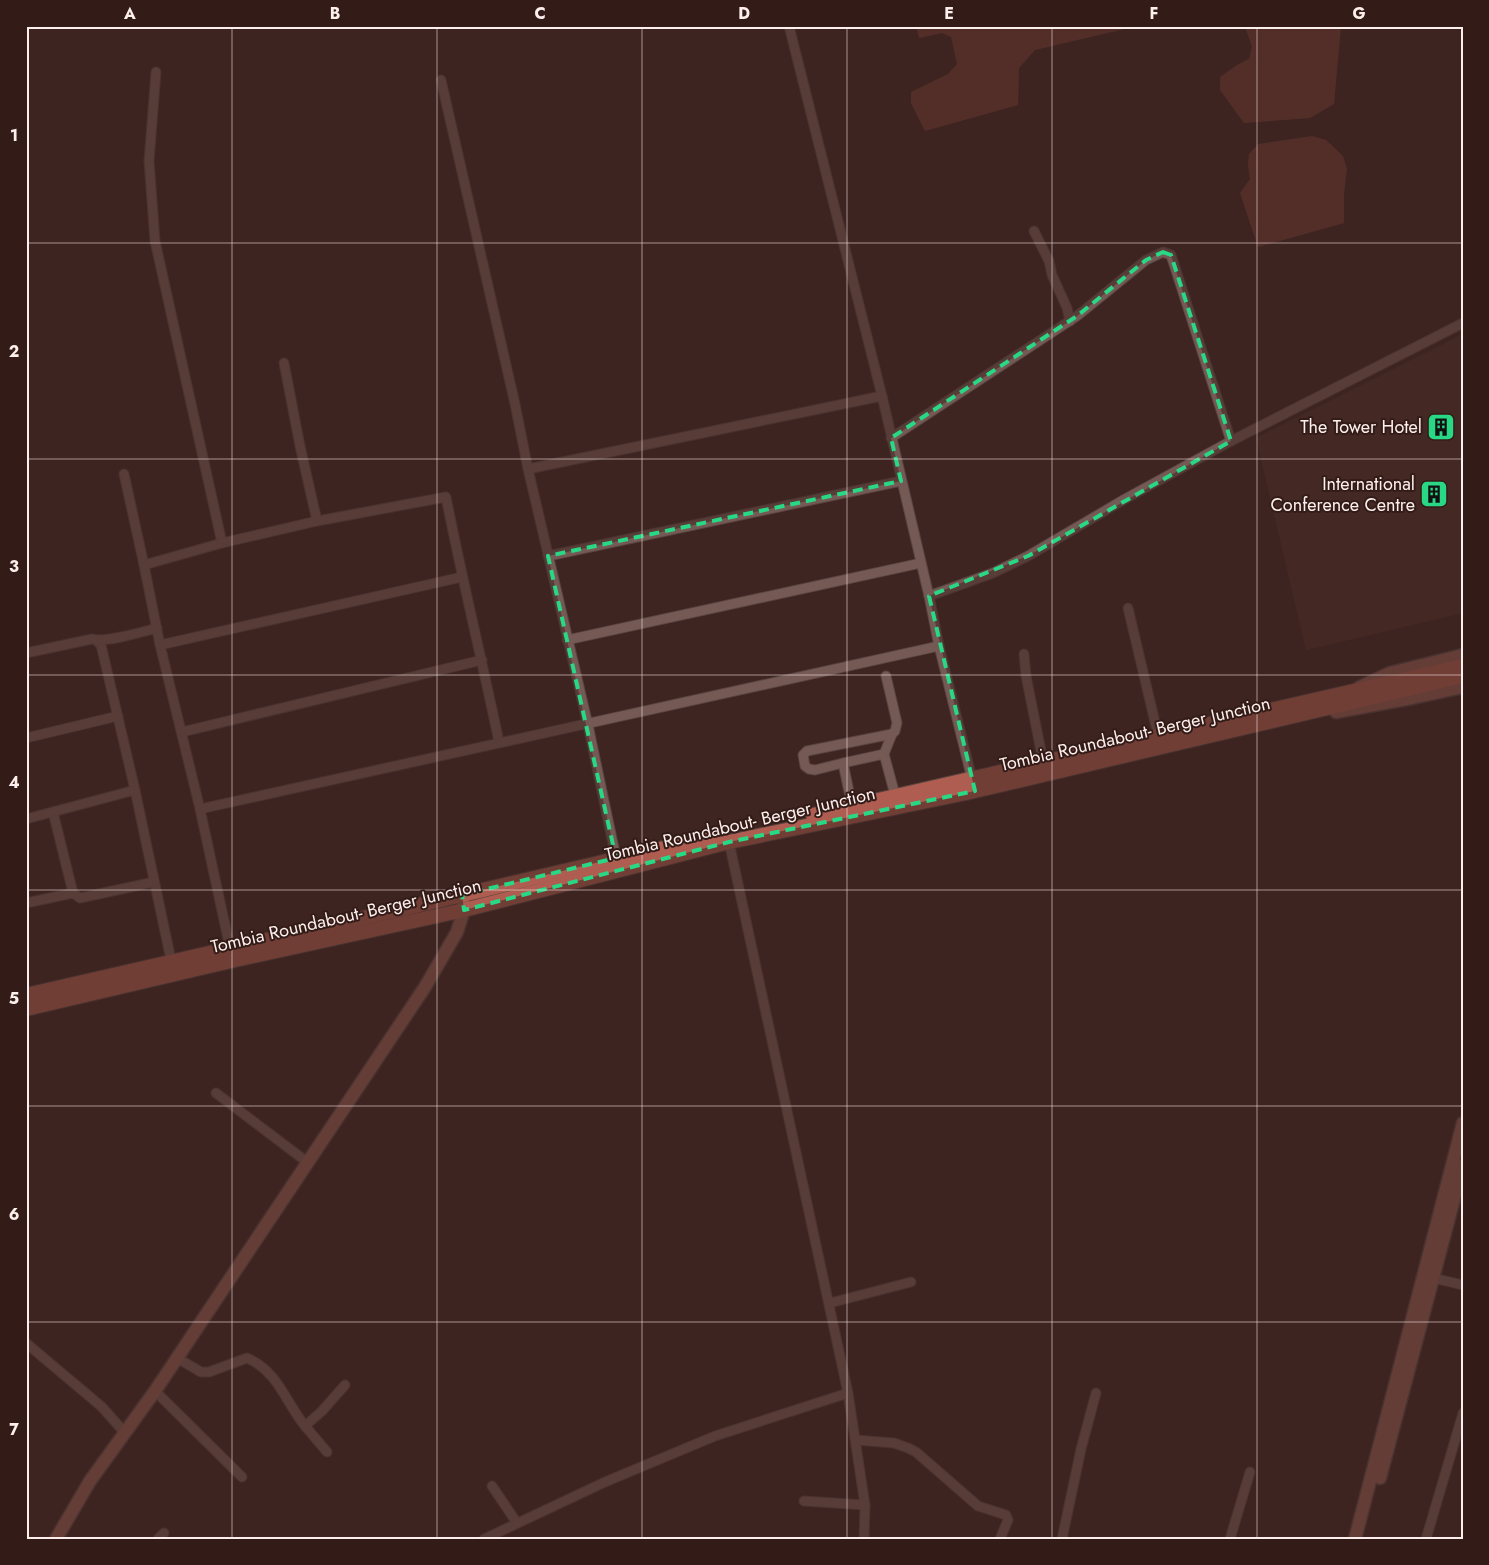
<svg xmlns="http://www.w3.org/2000/svg" width="1489" height="1565" font-family="Jost,sans-serif">
<style>
.built{fill:#4d2d28}
.green{fill:#6e3a32}
.lines{fill:none;stroke-linecap:round;stroke-linejoin:round}
.street-casing{stroke:#584440;stroke-width:11}
.secondary-casing{stroke:#584440;stroke-width:15}
.primary-casing{stroke:#584440;stroke-width:16}
.street{stroke:#755954;stroke-width:9}
.secondary{stroke:#925b52;stroke-width:12}
.primary{stroke:#af5d51;stroke-width:14}
.marked{fill:none;stroke:#29d885;stroke-width:4;stroke-dasharray:10 6;stroke-linejoin:round}
.grid{fill:none;stroke:#fdefed;stroke-width:1;stroke-opacity:0.55}
.labels{text-anchor:middle;dominant-baseline:central;stroke-width:4;stroke-linejoin:round;paint-order:stroke}
.poi-label{font-size:18px;fill:#fdefed;stroke:#331c18;text-anchor:end}
.street-label{font-size:18px;fill:#fdefed;stroke:#331c18}
.neatline{fill:none;stroke:#fdefed;stroke-width:2}
.grid-label{font-size:16px;text-anchor:middle;font-weight:bold;fill:#fdefed}
</style>
<rect width="100%" height="100%" fill="#3e2521"/>
<path class="built" d="M 1463,334 L 1463,613 L 1306,650 L 1256,438 Z"/>
<g class="green">
<path d="M 916,26 L 1137,26 L 1035,50 L 1019,68 L 1018,105 L 925,131 L 911,103 L 911,92 L 948,74 L 957,64 L 951,37 L 942,33 L 919,38 Z"/>
<path d="M 1245,26 L 1341,26 L 1334,104 L 1310,118 L 1244,123 L 1220,90 L 1220,77 L 1237,65 L 1249,59 L 1252,47 Z"/>
<path d="M 1312,136 L 1326,140 L 1343,156 L 1347,169 L 1344,194 L 1344,223 L 1258,247 L 1240,193 L 1250,179 L 1248,165 L 1249,154 L 1258,144 Z"/>
</g>
<g class="lines">
<g class="street-casing">
<g id="street">
<path d="M 789,26 L 882,396 L 929,596 L 939,646 L 973,783"/>
<path d="M 156,72 L 149,161 L 155,241 L 222,543"/>
<path d="M 441,80 L 515,404 L 528,469 L 588,725 L 616,858"/>
<path d="M 1034,231 L 1049,261 L 1052,275 L 1067,308 L 1070,321"/>
<path d="M 284,363 L 300,446 L 317,521"/>
<path d="M 891,438 L 1077,316 L 1146,260 L 1163,252 L 1171,255 L 1231,441"/>
<path d="M 528,469 L 882,396"/>
<path d="M 124,474 L 144,565 L 160,645 L 200,809 L 230,948"/>
<path d="M 548,556 L 901,481"/>
<path d="M 144,565 L 222,543 L 317,521 L 446,497 C 462,579 482,660 499,742"/>
<path d="M 929,596 L 993,573 L 1028,556 L 1125,499 L 1231,441 L 1463,323"/>
<path d="M 1128,608 L 1158,735"/>
<path d="M 567,640 L 921,563"/>
<path d="M 97,641 L 101,645 L 135,790 L 171,960"/>
<path d="M 160,645 L 462,577"/>
<path d="M 26,653 L 92,639 C 106,643 141,632 157,628"/>
<path d="M 1024,654 L 1026,676 L 1043,761"/>
<path d="M 182,732 L 482,660"/>
<path d="M 26,738 L 118,716"/>
<path d="M 884,754 L 892,734"/>
<path d="M 843,763 L 815,770 L 809,769 L 805,766 L 803,755 L 807,751 L 892,734 L 895,731 L 897,723 L 886,676"/>
<path d="M 852,806 L 843,763 L 884,754 L 895,795"/>
<path d="M 200,809 C 446,754 693,701 939,646"/>
<path d="M 53,812 L 73,893 L 80,898 L 154,882"/>
<path d="M 26,819 L 135,790"/>
<path d="M 729,842 L 848,1393 L 865,1505 L 864,1539"/>
<path d="M 26,903 L 73,893"/>
<path d="M 216,1093 L 307,1162"/>
<path d="M 1433,1278 L 1463,1285"/>
<path d="M 830,1303 L 911,1282"/>
<path d="M 26,1343 L 102,1407 L 125,1433"/>
<path d="M 177,1358 L 201,1372 L 209,1372 L 247,1358 C 278,1371 286,1403 305,1426 L 322,1411 L 345,1385"/>
<path d="M 155,1391 L 242,1477"/>
<path d="M 305,1426 L 327,1452"/>
<path d="M 856,1440 L 894,1443 L 908,1448 L 916,1452 L 978,1506 L 1006,1515 L 1008,1520 L 1000,1539"/>
<path d="M 492,1486 L 517,1523"/>
<path d="M 804,1501 L 865,1505"/>
<path d="M 158,1539 L 164,1533"/>
<path d="M 484,1539 L 605,1482 L 715,1436 L 848,1393"/>
<path d="M 1062,1539 L 1081,1449 L 1096,1393"/>
<path d="M 1230,1539 L 1250,1472"/>
<path d="M 1426,1539 L 1463,1413"/>
</g>
</g>
<g class="secondary-casing">
<g id="secondary">
<path d="M 1360,687 L 1390,673 L 1463,655"/>
<path d="M 1336,712 L 1412,698 L 1463,687"/>
<path d="M 1380,1478 L 1463,1165"/>
<path d="M 56,1539 L 90,1481 L 155,1391 L 425,987 L 457,932 L 464,910 L 462,895"/>
<path d="M 1355,1539 L 1463,1123"/>
</g>
</g>
<g class="primary-casing">
<g id="primary">
<path d="M 813,815 L 1463,666"/>
<path d="M 26,995 C 149,966 272,939 394,911 C 501,886 607,860 714,837"/>
<path d="M 26,1009 L 235,960 L 464,910 L 729,842 L 966,793 L 1463,676"/>
</g>
</g>
<use href="#street" class="street"/>
<use href="#secondary" class="secondary"/>
<use href="#primary" class="primary"/>
</g>
<path d="M0 0H1489V1565H0ZM 1163,252 L 1171,255 L 1231,441 L 1028,556 L 929,596 L 975,791 L 729,842 L 464,910 L 462,895 L 616,858 L 548,556 L 901,481 L 891,438 L 1077,316 L 1146,260 Z" fill="#3e2521" fill-opacity=".55" fill-rule="evenodd"/>
<path class="marked" d="M 1163,252 L 1171,255 L 1231,441 L 1028,556 L 929,596 L 975,791 L 729,842 L 464,910 L 462,895 L 616,858 L 548,556 L 901,481 L 891,438 L 1077,316 L 1146,260 Z"/>
<path class="grid" d="M 232,26 L 232,1539M 437,26 L 437,1539M 642,26 L 642,1539M 847,26 L 847,1539M 1052,26 L 1052,1539M 1257,26 L 1257,1539M 26,243 L 1463,243M 26,459 L 1463,459M 26,675 L 1463,675M 26,890 L 1463,890M 26,1106 L 1463,1106M 26,1322 L 1463,1322"/>
<defs>
<g id="building-square" transform="scale(1.4375)"><rect x="-9" y="-9" width="18" height="18" rx="4" fill="#29d885" stroke="#331c18"/><path d="M-4-6H4V6H1V3H-1V6H-4ZM-2.5-4.3h1.7v1.8h-1.7ZM.8-4.3h1.7v1.8H.8ZM-2.5-1h1.7V.8h-1.7ZM.8-1h1.7V.8H.8Z" fill="#111"/></g>
</defs>
<g fill-rule="evenodd">
<use href="#building-square" x="1441" y="427"/>
<use href="#building-square" x="1434" y="494"/>
</g>
<g class="labels">
<g class="poi-label">
<text x="1422" y="427">The Tower Hotel</text>
<text x="1415" y="484">International<tspan x="1415" dy="21">Conference Centre</tspan></text>
</g>
<g class="street-label">
<text transform="translate(1135 734) rotate(-13)">Tombia Roundabout- Berger Junction</text>
<text transform="translate(740 824) rotate(-13)">Tombia Roundabout- Berger Junction</text>
<text transform="translate(346 916) rotate(-13)">Tombia Roundabout- Berger Junction</text>
</g>
</g>
<rect width="1489" height="1565" fill="none" stroke="#331c18" stroke-width="55"/>
<rect x="28" y="28" width="1434" height="1510" class="neatline"/>
<g class="grid-label">
<text x="130" y="19">A</text>
<text x="335" y="19">B</text>
<text x="540" y="19">C</text>
<text x="744" y="19">D</text>
<text x="949" y="19">E</text>
<text x="1154" y="19">F</text>
<text x="1359" y="19">G</text>
<text x="14" y="141">1</text>
<text x="14" y="357">2</text>
<text x="14" y="572">3</text>
<text x="14" y="788">4</text>
<text x="14" y="1004">5</text>
<text x="14" y="1220">6</text>
<text x="14" y="1435">7</text>
</g>
</svg>
